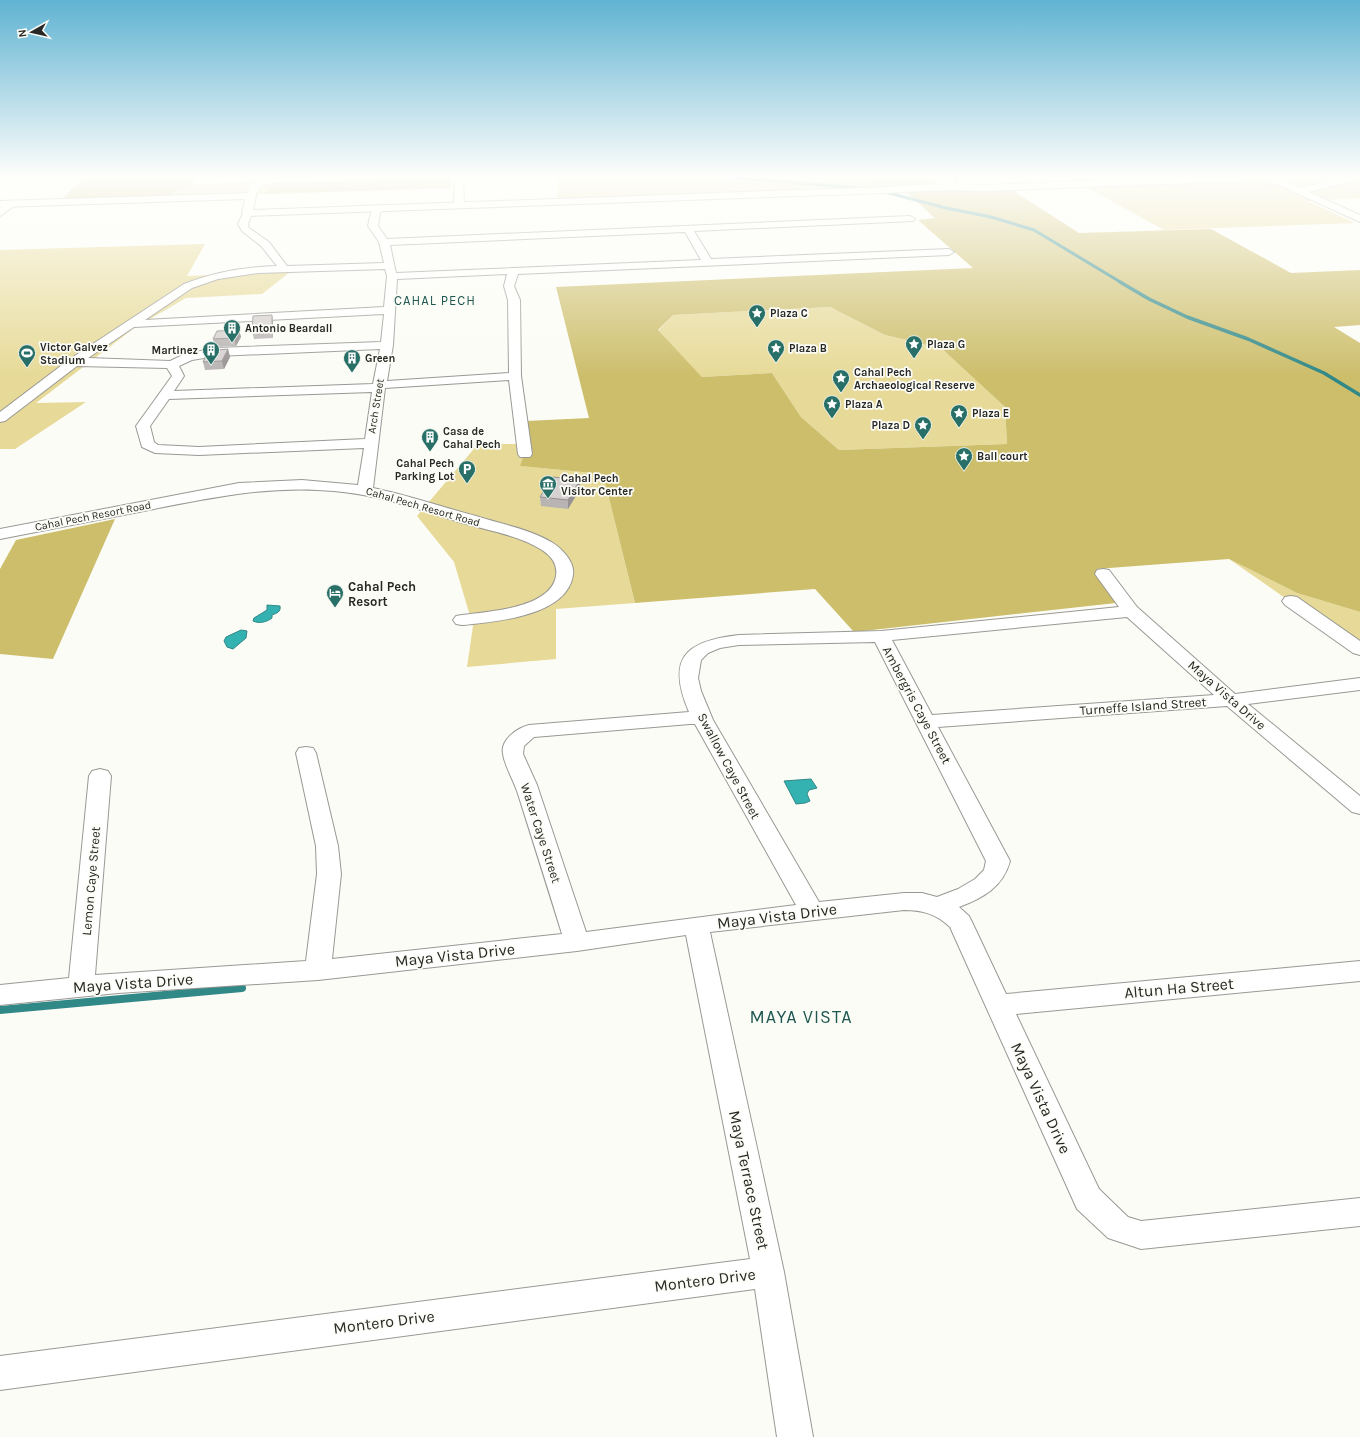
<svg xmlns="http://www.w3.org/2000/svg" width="1360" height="1437" font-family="Karla,sans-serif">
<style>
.green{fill:#e7da98}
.forest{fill:#cdbe6b;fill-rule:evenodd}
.water{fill:#34b1b1;stroke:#308887}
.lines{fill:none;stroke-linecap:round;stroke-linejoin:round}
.stream-far2{stroke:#308887;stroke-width:3}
.stream-far1{stroke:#308887;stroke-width:3.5}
.stream{stroke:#308887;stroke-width:8}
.minor-casing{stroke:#999894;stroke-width:2}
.tertiary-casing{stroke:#999894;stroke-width:2}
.minor{fill:#fff;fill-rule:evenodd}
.tertiary{fill:#fff;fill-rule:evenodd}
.wall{fill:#b8b4b3}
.shaded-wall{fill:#969292}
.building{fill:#d6d1d0;stroke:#969292}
.labels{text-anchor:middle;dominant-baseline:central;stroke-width:3.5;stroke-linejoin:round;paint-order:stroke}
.far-poi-label{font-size:11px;font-weight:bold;fill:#272725;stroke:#fcfcf7;text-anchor:start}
.far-street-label{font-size:11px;fill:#272725;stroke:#fcfcf7}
.far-quarter-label{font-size:13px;letter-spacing:1px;fill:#1f5851;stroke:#fcfcf7}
.poi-label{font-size:13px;font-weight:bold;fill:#272725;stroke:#fcfcf7;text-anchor:start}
.street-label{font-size:13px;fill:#272725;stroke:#fcfcf7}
.near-street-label{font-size:16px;fill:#272725;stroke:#fcfcf7}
.near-quarter-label{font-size:18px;letter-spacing:1px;fill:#1f5851;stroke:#fcfcf7}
</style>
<rect width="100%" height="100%" fill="#fcfcf7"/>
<g class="green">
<path d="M 556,175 L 863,175 L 878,188 L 558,200 Z"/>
<path d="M 1126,175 L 1360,175 L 1360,198 L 1307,201 L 1355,223 L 1164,230 L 1081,184 L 1134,180 Z"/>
<path d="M 274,181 L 266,194 L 236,195 L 234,198 L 55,205 L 59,201 L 163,197 L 192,184 Z"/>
<path d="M 205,244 L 187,276 L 290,272 L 262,294 L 186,298 L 133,329 L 36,403 L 86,402 L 15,449 L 0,449 L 0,250 Z"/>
<path d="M 830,307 L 885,335 L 941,348 L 1005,407 L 1007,444 L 839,450 L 801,417 L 772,373 L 702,377 L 658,331 L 673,315 Z"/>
<path d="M 478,444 L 528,444 L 521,466 L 603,474 L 635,603 L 556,609 L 556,659 L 467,667 L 473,626 L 454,562 L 417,516 Z"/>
<path d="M 1229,559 L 1297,593 L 1360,612 L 1360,650 Z"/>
</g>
<g class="forest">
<path d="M 88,175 L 198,175 L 192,184 L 163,197 L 59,201 Z"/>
<path d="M 337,175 L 451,175 L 451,188 L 266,194 L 274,181 Z"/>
<path d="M 863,175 L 929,175 L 941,186 L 878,188 Z"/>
<path d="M 1066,175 L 1126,175 L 1135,180 L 1081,184 Z"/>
<path d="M 1010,189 L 1079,233 L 1211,229 L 1291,273 L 1360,270 L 1360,325 L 1334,327 L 1360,343 L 1360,612 L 1297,593 L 1229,559 L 1096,569 L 1116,603 L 854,632 L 815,589 L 635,603 L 603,474 L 520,466 L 528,444 L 526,421 L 589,418 L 556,287 L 973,268 L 918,220 L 935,218 L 906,192 ZM 830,307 L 885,335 L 941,348 L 1005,407 L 1007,444 L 839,450 L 801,417 L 772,373 L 702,377 L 658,330 L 673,315 Z"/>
<path d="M 115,519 L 53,659 L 0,654 L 0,569 L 16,540 Z"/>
</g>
<g class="water">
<path d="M 267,605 L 280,606 C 281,612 277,613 272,615 L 272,618 C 267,622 259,624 253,621 L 254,618 L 267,610 Z"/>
<path d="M 241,630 L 247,631 L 246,638 L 233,649 L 227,647 L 224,641 L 226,637 Z"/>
<path d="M 811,779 L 817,788 L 809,790 L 807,794 L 810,801 L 805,803 L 796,804 L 784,781 Z"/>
</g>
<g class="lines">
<g class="stream-far2">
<path d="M 701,175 L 872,189"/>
<path d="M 881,191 L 946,208 L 991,217 L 1034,230 L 1122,283"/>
</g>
<path class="stream-far1" d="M 1120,282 L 1149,299 L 1187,317 L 1248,339 L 1324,373 L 1360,395"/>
<path class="stream" d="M 0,1010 L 242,988"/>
<g class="minor-casing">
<g id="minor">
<path d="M 0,175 L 43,175 L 39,178 L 0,179 Z"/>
<path d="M 332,175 L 413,175 L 409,178 L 275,183 L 260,186 L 254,198 L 248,198 L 247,196 C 248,192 250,184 254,182 C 265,175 316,176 332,175 Z"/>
<path d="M 455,175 L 463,175 L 464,205 L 459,208 L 454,205 Z"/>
<path d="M 943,175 L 952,175 L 955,179 L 955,183 L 948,189 L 944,186 L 947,180 Z"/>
<path d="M 1135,175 L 1148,175 L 1159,181 L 1155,184 Z"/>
<path d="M 11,201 L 14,202 L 14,206 L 0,216 L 0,208 Z"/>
<path d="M 379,205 L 384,208 L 380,213 L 378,226 L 387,239 L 910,216 L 915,219 L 913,221 L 694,231 L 711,259 L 949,249 L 954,252 L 949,255 L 518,274 L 514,286 L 520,300 L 521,376 L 532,454 L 530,457 L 520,457 L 518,454 L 509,380 L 385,388 L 373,488 C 408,495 441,507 476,516 C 501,524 530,529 553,543 C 563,550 575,562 573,575 C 567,616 495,622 462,625 L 456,624 L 453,620 L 456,616 L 462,615 C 488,612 551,608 556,576 C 558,564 551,556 542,550 C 520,536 491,531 466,524 C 423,511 380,495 334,491 C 272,485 215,497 154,509 C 103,519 51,529 0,539 L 0,529 L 239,483 L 302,480 L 358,485 L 364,448 L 199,455 L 155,453 L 142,447 L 136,426 L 172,376 L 167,368 L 77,366 L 5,421 L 0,422 L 0,412 L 70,359 L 184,284 C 214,272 245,267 277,266 L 261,246 L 242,231 L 238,224 L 244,211 L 250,211 L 252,213 L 248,224 L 249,228 L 269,242 L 287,266 L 384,263 L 379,242 L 368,226 C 370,218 370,208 379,205 ZM 685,232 L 701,260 L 396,273 L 390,245 ZM 385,269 L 387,276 L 384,307 L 145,320 L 192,288 L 218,279 L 258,273 ZM 507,274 L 504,286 L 508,300 L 509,373 L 387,381 L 393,345 L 397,279 ZM 384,314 L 381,342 L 216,348 L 185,354 L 170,361 L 88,358 L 134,327 ZM 380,349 L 373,384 L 174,391 L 184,376 L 179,366 L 192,360 L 216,356 ZM 372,392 L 365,439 L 199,447 L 158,445 L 154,442 L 150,426 L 169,399 Z"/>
<path d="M 1103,569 L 1109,570 L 1137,607 L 1235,694 L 1360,678 L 1360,690 L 1248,704 L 1360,796 L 1360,814 L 1352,812 L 1227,706 L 938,727 L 1010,861 C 1003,887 983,898 959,907 L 969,916 L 972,922 L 1006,994 L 1360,961 L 1360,981 L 1016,1014 L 1099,1189 L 1128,1217 L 1141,1221 L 1360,1198 L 1360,1226 L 1141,1249 L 1108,1238 L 1077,1209 L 950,927 C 936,914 923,910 904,910 L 710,932 L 784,1272 L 813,1437 L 777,1437 L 755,1289 L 0,1390 L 0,1356 L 750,1259 L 686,935 L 577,951 L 318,980 L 118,993 L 0,1005 L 0,985 L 69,978 L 89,776 L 92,771 L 100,769 L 108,771 L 111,776 L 95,975 L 306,961 L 317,874 L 316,846 L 296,753 L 299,748 L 306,747 L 313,748 L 316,753 L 338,846 L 341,874 L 332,959 L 562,934 C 548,888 533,841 518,794 C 514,781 505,767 503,754 C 500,740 517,728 529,725 L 689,712 C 666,658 685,641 739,635 L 881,631 L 1119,607 L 1095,574 L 1097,570 ZM 1127,617 L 1214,695 L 932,715 L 892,640 ZM 875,642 L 986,861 L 984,870 L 975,879 L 958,889 L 937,897 L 922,893 L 904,893 L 819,902 L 713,720 L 701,691 L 698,678 L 701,660 L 708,653 L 720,648 L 739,645 ZM 690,724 L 695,724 L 796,905 L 586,932 L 537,785 L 523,754 L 524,746 L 534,737 Z"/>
<path d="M 1291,596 L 1297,597 L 1360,641 L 1360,655 L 1353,653 L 1285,605 L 1282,601 L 1285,597 Z"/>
</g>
</g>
<g class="tertiary-casing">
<path id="tertiary" d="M 1240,175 L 1273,175 L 1301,188 L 1352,175 L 1360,175 L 1360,179 L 1309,192 L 1360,215 L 1360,222 L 1268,180 L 984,191 C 931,188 879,195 826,195 L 247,216 L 242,213 L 245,199 L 0,207 L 0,201 L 251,193 L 256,196 L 253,210 L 826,189 C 879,189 931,182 984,185 Z"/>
</g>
<use href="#minor" class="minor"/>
<use href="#tertiary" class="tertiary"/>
</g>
<g class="wall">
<path d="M 273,322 L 273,338 L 254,339 L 252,331 Z"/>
<path d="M 239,330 L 241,337 L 236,346 L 215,347 L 213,339 Z"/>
<path d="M 228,349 L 230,357 L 224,369 L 205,370 L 203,362 Z"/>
<path d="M 580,480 L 580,489 L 568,509 L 541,506 L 540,497 Z"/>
</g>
<g class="shaded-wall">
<path d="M 272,315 L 273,322 L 273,338 L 272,331 Z"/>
<path d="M 239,330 L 241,337 L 236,346 L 234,338 Z"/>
<path d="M 228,349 L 230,357 L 224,369 L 222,361 Z"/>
<path d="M 580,480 L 580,489 L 568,509 L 568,500 Z"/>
</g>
<g class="building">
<path d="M 272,315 L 272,331 L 252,331 L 253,316 Z"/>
<path d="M 239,330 L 234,338 L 213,339 L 217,331 Z"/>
<path d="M 228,349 L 222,361 L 203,362 L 208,351 Z"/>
<path d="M 553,477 L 580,480 L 568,500 L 540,497 Z"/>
</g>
<linearGradient id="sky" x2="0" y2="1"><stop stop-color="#60b3d2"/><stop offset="0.47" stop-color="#fefefb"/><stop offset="1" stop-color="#fefefb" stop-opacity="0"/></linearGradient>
<rect width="1360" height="376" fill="url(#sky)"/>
<defs>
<g id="sight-pin" transform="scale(0.9)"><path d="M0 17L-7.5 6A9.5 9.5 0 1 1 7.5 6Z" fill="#287067" stroke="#fcfcf7"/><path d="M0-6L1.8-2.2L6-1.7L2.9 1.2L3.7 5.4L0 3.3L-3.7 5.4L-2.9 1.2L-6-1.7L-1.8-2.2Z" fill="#fff"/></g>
<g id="building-pin" transform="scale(0.9)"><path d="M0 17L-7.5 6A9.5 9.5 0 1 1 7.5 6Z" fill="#287067" stroke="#fcfcf7"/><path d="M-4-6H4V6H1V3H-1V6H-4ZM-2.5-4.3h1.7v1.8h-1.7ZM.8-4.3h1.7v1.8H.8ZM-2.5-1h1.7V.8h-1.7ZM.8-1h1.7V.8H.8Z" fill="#fff"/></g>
<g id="stadium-pin" transform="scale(0.9)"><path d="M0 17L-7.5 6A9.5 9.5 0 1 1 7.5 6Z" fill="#287067" stroke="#fcfcf7"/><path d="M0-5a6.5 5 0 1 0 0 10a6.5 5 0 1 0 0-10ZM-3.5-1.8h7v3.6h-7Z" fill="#fff"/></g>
<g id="parking-pin" transform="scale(0.9)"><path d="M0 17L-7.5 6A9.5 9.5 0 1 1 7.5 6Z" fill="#287067" stroke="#fcfcf7"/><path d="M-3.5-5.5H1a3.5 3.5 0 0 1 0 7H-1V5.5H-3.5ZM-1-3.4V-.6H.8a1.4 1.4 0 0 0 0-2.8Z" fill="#fff"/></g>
<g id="museum-pin" transform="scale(0.9)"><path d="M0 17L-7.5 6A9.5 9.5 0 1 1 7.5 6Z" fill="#287067" stroke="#fcfcf7"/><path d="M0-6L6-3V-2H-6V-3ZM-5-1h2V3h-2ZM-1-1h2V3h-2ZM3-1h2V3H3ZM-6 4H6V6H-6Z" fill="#fff"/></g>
<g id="hotel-pin" transform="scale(0.9)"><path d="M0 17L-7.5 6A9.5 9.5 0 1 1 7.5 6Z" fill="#287067" stroke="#fcfcf7"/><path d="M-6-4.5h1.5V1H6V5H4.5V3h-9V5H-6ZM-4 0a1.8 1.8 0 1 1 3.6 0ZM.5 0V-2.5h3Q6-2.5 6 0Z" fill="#fff"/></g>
</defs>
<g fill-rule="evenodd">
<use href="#sight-pin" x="757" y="313"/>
<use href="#building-pin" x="232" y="328"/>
<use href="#sight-pin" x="914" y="344"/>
<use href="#sight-pin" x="776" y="348"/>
<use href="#building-pin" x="211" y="350"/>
<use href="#stadium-pin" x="27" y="353"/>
<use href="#building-pin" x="352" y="358"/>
<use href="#sight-pin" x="841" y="378"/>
<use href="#sight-pin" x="832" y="404"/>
<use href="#sight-pin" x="959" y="413"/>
<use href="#sight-pin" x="923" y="425"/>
<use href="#building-pin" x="430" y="437"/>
<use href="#sight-pin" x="964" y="456"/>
<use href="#parking-pin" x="467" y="469"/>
<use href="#museum-pin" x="548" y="484"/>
<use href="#hotel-pin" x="335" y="593"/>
</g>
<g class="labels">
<g class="far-poi-label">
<text x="770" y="313">Plaza C</text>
<text x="245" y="328">Antonio Beardall</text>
<text x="927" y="344">Plaza G</text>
<text x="40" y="347">Victor Galvez<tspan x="40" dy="13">Stadium</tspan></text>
<text x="789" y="348">Plaza B</text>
<text x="198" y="350" text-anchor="end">Martinez</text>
<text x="365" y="358">Green</text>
<text x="854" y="372">Cahal Pech<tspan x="854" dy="13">Archaeological Reserve</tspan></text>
<text x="845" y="404">Plaza A</text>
<text x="972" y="413">Plaza E</text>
<text x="910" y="425" text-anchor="end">Plaza D</text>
<text x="443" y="431">Casa de<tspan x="443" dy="13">Cahal Pech</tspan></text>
<text x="977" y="456">Ball court</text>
<text x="454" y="463" text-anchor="end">Cahal Pech<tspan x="454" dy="13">Parking Lot</tspan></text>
<text x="561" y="478">Cahal Pech<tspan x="561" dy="13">Visitor Center</tspan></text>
</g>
<g class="far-street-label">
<text transform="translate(376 406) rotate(-81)">Arch Street</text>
<text transform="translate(423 507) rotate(16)">Cahal Pech Resort Road</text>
<text transform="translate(93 516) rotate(-11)">Cahal Pech Resort Road</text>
</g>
<g class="far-quarter-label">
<text x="435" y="300">CAHAL PECH</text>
</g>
<g class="poi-label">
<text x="348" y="586">Cahal Pech<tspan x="348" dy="15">Resort</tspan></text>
</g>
<g class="street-label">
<text transform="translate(1227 695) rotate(41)">Maya Vista Drive</text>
<text transform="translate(917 705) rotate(62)">Ambergris Caye Street</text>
<text transform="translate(1143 706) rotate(-4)">Turneffe Island Street</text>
<text transform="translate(729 766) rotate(62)">Swallow Caye Street</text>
<text transform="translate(541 833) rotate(72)">Water Caye Street</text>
<text transform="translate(91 881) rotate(-85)">Lemon Caye Street</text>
</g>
<g class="near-street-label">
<text transform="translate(777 916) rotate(-7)">Maya Vista Drive</text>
<text transform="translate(455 955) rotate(-6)">Maya Vista Drive</text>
<text transform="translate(133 983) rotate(-4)">Maya Vista Drive</text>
<text transform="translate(1179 988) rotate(-5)">Altun Ha Street</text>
<text transform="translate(1041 1098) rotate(65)">Maya Vista Drive</text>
<text transform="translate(749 1180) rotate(78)">Maya Terrace Street</text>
<text transform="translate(705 1280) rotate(-7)">Montero Drive</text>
<text transform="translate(384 1322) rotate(-7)">Montero Drive</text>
</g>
<g class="near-quarter-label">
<text x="801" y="1017">MAYA VISTA</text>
</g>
</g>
<g transform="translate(32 32) rotate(262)" stroke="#fcfcf7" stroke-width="3" paint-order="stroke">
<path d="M0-3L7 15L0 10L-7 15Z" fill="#272725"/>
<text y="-6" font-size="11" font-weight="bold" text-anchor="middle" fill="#272725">N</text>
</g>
</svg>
